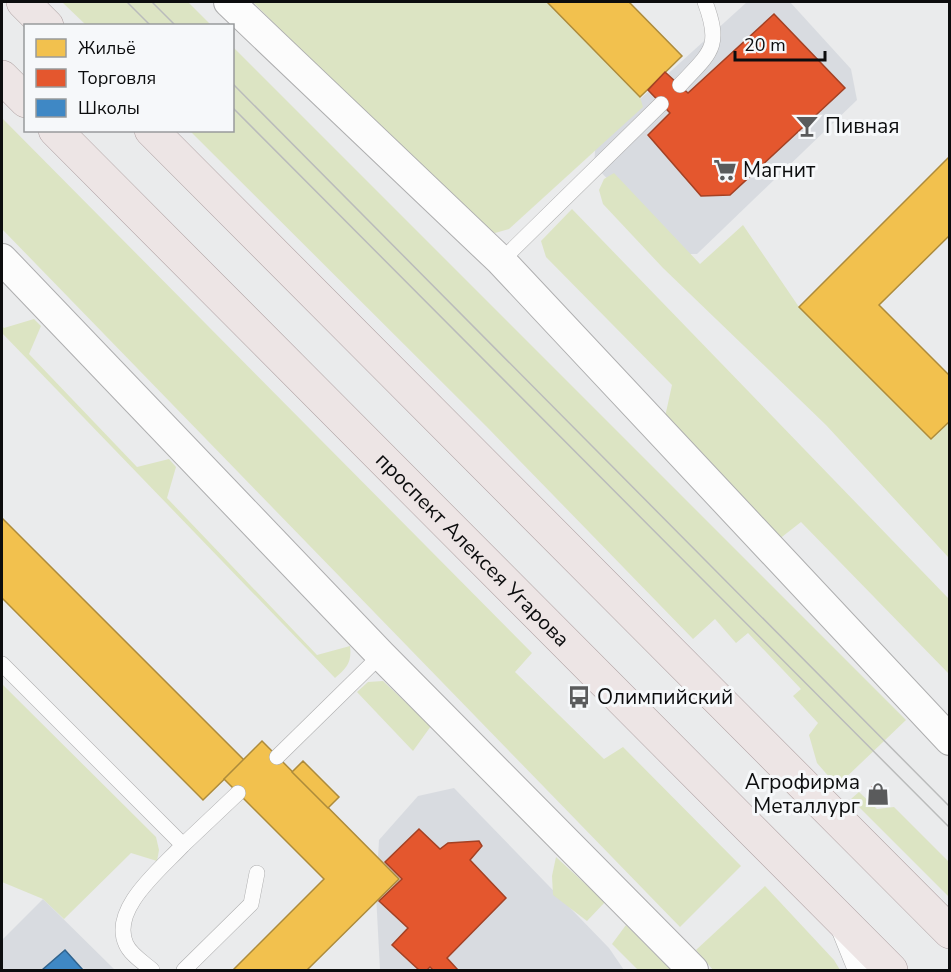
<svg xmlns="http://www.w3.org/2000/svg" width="951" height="972" font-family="'Nunito Sans',sans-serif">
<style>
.built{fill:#d8dbe0}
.green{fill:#dce4c3}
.homes{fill:#f2c14e;stroke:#ad8b3b;stroke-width:1.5}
.shops{fill:#e4572e;stroke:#a34124;stroke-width:1.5}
.schools{fill:#3f88c5;stroke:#30638e;stroke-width:1.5}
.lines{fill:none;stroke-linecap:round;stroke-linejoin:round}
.lane-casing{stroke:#aeaeaf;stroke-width:16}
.street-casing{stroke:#aeaeaf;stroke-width:32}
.secondary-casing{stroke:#aeaeaf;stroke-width:34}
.primary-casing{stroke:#ad9fa0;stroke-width:34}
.lane{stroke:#fcfcfc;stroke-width:15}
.street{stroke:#fcfcfc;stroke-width:30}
.secondary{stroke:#fcfcfc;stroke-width:33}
.primary{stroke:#ede5e5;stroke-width:33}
.tram{stroke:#babbbb;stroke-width:1.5}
.labels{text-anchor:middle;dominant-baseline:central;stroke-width:6;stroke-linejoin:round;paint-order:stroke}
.poi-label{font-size:21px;fill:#0c0d0e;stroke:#f6f8fa;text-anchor:start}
.street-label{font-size:21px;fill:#0c0d0e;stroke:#f6f8fa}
</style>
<rect width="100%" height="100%" fill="#eaebec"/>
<g class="built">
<path d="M 747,2 L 790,2 L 851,69 L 857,100 L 697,254 L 680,254 L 594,165 L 596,139 Z"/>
<path d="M 454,788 L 609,948 L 624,970 L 380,970 L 376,894 L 379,840 L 418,796 Z"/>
<path d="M 43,899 L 115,970 L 2,970 L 2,940 Z"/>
</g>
<g class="green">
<path d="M 62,2 L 188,2 L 211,25 L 86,25 Z"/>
<path d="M 253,2 L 547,2 L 640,97 L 643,107 L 509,229 L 495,233 L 478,229 Z"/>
<path d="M 233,47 L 906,720 L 837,786 L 817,763 L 809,735 L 818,723 L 793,696 L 801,689 L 748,633 L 736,643 L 715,619 L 693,639 L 486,426 L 190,131 L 232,130 Z"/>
<path d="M 2,118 L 532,653 L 515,672 L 604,759 L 623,747 L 741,866 L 680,927 L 2,229 Z"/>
<path d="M 614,173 L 700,264 L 743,225 L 799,307 L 931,439 L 949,421 L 949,558 L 826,425 L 663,268 L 603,204 L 599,190 L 604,179 Z"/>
<path d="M 572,209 L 949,599 L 948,673 L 801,522 L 778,540 L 663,426 L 672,385 L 546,257 L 541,241 Z"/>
<path d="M 34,319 L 41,326 L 29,354 L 137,467 L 169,459 L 176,467 L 167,498 L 317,655 L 350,646 C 352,662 347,668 335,678 L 2,333 L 2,326 L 4,328 Z"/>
<path d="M 383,681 L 431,726 L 413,751 L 357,692 L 368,682 Z"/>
<path d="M 2,684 L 156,837 L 159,850 L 157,861 L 131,853 L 64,919 L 43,899 L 2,882 Z"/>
<path d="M 859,792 L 877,809 L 894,807 L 949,862 L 949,897 L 851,799 Z"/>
<path d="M 556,857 L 605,902 L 587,921 L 553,895 L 552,876 Z"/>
<path d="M 765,886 L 834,960 L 840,970 L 713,970 L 696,950 Z"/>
<path d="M 626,925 L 671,970 L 638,970 L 612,944 Z"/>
</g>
<g class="homes">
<path d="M 547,2 L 629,2 L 682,56 L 640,97 Z"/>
<path d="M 950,156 L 950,235 L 879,305 L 950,376 L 950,421 L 931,439 L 799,307 Z"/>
<path d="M 2,518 L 244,760 L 203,800 L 2,598 Z"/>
<path d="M 262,741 L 399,879 L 307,970 L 233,970 L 324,879 L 224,779 Z"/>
<path d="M 303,761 L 339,797 L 328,808 L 292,772 Z"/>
</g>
<g class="shops">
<path d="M 774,14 L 845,88 L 730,195 L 701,196 L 648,135 L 670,113 L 648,90 L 665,72 L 688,93 Z"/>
<path d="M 883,786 L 885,802 L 873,803 L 872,787 Z"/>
<path d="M 419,829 L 440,849 L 448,843 L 479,841 L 482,846 L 470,860 L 506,898 L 447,958 L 458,970 L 433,970 L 430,967 L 427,970 L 419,970 L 392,945 L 408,928 L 379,901 L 402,879 L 385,862 Z"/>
</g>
<path class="schools" d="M 65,950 L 83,970 L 42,970 Z"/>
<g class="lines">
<g class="lane-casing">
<g id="lane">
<path d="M 680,85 C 711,52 722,47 705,2"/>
<path d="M 501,261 L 661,104"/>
<path d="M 2,664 L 183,845 C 161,869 110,909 126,944 C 130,954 144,963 152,970"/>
<path d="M 277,757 L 381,655"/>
<path d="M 183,845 L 238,793"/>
<path d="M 184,970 L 251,904 L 257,873"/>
</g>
</g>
<g class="street-casing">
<g id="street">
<path d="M 229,2 L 501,261 L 950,740"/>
<path d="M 2,259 L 381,655 L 693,970"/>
</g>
</g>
<g class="secondary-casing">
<path id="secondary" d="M 848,928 L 865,970"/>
</g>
<g class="primary-casing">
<g id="primary">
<path d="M 23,2 L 47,26"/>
<path d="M 2,77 L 26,101"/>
<path id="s1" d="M 55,130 L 891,970"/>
<path d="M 151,130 L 950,932"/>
</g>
</g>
<use href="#lane" class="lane"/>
<use href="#street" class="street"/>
<use href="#secondary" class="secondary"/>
<use href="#primary" class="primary"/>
<g class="tram">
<path d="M 127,2 L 151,26"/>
<path d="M 152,2 L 176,26"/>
<path d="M 232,83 L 950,807"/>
<path d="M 232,107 L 950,828"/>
</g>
</g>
<defs>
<g id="bar-bare" transform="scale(1.8)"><path d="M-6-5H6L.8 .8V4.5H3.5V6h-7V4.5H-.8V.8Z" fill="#5a5b5c" stroke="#f6f8fa" stroke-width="2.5" paint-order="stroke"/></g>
<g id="supermarket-bare" transform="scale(1.8)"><path d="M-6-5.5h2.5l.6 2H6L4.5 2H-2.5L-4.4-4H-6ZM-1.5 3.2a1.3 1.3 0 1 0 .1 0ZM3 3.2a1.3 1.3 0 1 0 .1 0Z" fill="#5a5b5c" stroke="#f6f8fa" stroke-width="2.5" paint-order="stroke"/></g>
<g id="bus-bare" transform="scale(1.8)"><path d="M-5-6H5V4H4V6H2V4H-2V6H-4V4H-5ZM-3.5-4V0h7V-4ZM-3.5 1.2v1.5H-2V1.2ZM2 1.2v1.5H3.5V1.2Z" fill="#5a5b5c" stroke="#f6f8fa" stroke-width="2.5" paint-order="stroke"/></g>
<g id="shop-bare" transform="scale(1.8)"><path d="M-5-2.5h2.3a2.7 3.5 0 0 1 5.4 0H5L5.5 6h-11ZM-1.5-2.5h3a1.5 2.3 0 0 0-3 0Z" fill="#5a5b5c" stroke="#f6f8fa" stroke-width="2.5" paint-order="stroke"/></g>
</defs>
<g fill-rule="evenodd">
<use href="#bar-bare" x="807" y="126"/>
<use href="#supermarket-bare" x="725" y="170"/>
<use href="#bus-bare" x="579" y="697"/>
<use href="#shop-bare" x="878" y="794"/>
</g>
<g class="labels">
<g class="poi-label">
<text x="825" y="126">Пивная</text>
<text x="743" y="170">Магнит</text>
<text x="597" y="697">Олимпийский</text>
<text x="860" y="782" text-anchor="end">Агрофирма<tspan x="860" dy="24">Металлург</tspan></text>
</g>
<g class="street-label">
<text stroke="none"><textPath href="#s1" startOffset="592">проспект Алексея Угарова</textPath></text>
</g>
</g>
<rect width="951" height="972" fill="none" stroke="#0c0d0e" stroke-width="6"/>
<rect x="24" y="24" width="210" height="108" fill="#f6f8fa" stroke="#989a9c" stroke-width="1.5"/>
<rect x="36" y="39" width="30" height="18" fill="#f2c14e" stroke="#989a9c" stroke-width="1.5"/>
<text x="78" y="54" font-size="18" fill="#0c0d0e">Жильё</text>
<rect x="36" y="69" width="30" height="18" fill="#e4572e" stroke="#989a9c" stroke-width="1.5"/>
<text x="78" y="84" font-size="18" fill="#0c0d0e">Торговля</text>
<rect x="36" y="99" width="30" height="18" fill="#3f88c5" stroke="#989a9c" stroke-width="1.5"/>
<text x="78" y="114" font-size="18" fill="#0c0d0e">Школы</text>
<path d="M735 51v9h90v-9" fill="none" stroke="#0c0d0e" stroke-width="3"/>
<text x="744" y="51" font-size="18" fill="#0c0d0e" stroke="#f6f8fa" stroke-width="4.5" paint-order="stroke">20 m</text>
</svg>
